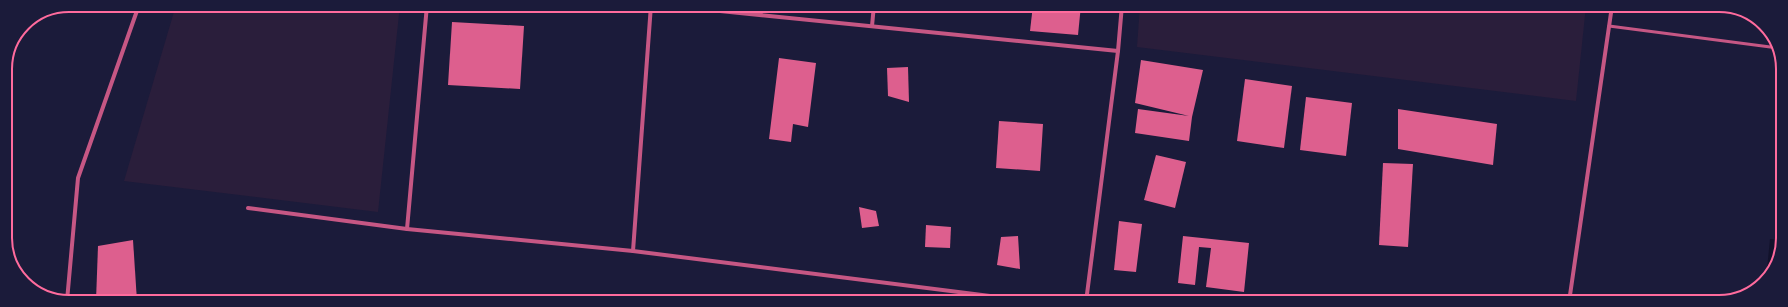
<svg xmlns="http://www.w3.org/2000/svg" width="1788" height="307" font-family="'Roboto Serif',serif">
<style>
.green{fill:#2a1e3b}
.water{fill:#12122b}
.building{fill:#dd5f8e}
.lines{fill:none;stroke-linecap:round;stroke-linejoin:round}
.service{stroke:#c65784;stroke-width:3}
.minor{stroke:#c65784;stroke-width:4}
.rim{fill:none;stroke:#ff6b9d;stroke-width:2}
</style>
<rect width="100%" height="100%" fill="#1b1b3a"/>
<g class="green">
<path d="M 176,5 L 400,5 L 378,212 L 124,181 Z"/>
<path d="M 1140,5 L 1586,6 L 1576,101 L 1137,47 Z"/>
</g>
<path class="water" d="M 1770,239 L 1782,240 L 1782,247 L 1770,269 L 1767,269 Z"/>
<g class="building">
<path d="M 1033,5 L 1081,5 L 1078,35 L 1030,31 Z"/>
<path d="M 452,22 L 524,26 L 520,89 L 448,85 Z"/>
<path d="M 779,58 L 816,63 L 808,127 L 793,124 L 791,142 L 769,139 Z"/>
<path d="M 1141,60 L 1203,70 L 1192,117 L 1189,141 L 1135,133 L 1138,109 L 1189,116 L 1135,103 Z"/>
<path d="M 908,67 L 909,102 L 888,96 L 887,68 Z"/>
<path d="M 1245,79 L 1292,86 L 1284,148 L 1237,141 Z"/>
<path d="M 1306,97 L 1352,103 L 1346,156 L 1300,150 Z"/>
<path d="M 1398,109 L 1497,124 L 1493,165 L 1398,149 Z"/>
<path d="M 999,121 L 1043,124 L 1040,171 L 996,168 Z"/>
<path d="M 1156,155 L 1186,162 L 1175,208 L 1144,200 Z"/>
<path d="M 1383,163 L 1413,164 L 1408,247 L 1379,245 Z"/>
<path d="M 859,207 L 876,211 L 879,226 L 862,228 Z"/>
<path d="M 1119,221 L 1142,224 L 1136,272 L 1114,270 Z"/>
<path d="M 926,225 L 951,227 L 950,248 L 925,247 Z"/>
<path d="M 1018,236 L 1020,269 L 997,265 L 1001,237 Z"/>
<path d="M 1183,236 L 1249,243 L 1244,292 L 1206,287 L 1211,248 L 1199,247 L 1195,285 L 1178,283 Z"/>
<path d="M 133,240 L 137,301 L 96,301 L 98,246 Z"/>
</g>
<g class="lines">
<path class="service" d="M 1609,26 L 1778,48"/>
<g class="minor">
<path d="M 661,5 L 1118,51"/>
<path d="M 872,26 L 874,5"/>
<path d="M 248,208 L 407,229 L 633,251 L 1037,302"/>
<path d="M 407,229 L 427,5"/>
<path d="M 633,251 L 651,5"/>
<path d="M 67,301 L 78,178 L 139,5"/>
<path d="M 1086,302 L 1118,51 L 1122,5"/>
<path d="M 1569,302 L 1612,6"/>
</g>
</g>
<path d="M0 0H1788V307H0ZM69 12H1719A57 57 0 0 1 1776 69V238A57 57 0 0 1 1719 295H69A57 57 0 0 1 12 238V69A57 57 0 0 1 69 12Z" fill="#1b1b3a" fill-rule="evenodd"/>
<path class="rim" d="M69 12H1719A57 57 0 0 1 1776 69V238A57 57 0 0 1 1719 295H69A57 57 0 0 1 12 238V69A57 57 0 0 1 69 12Z"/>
</svg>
